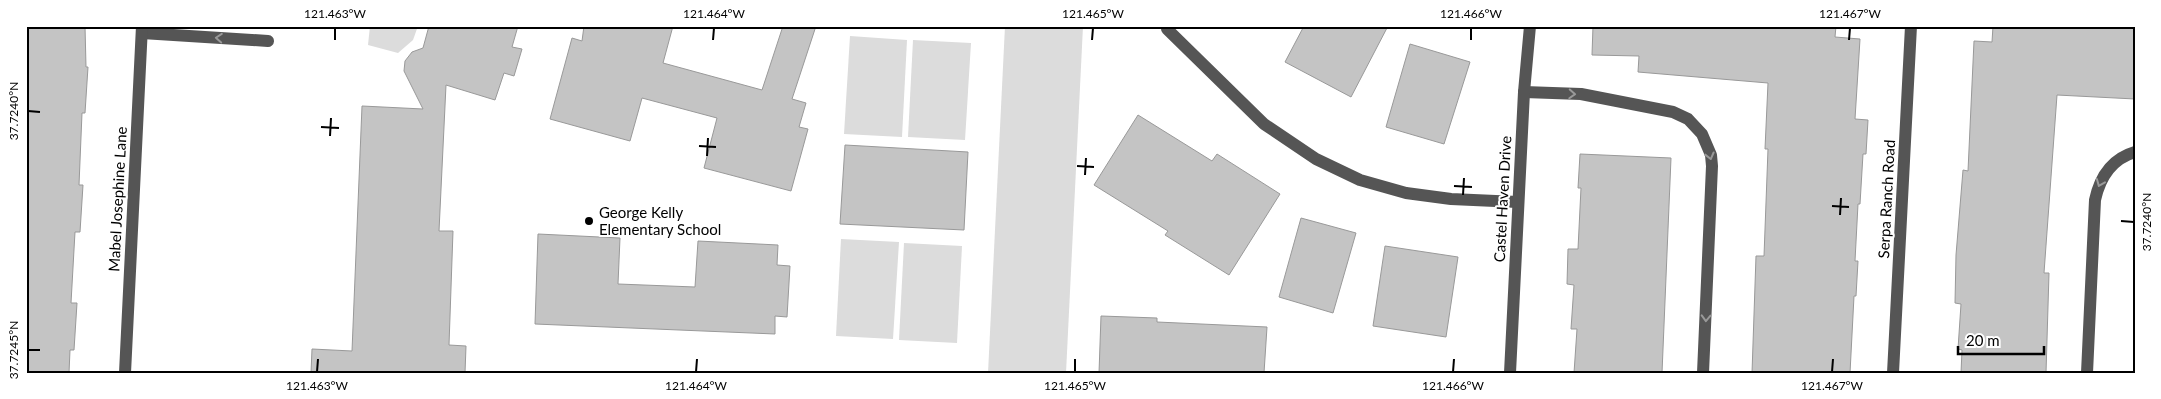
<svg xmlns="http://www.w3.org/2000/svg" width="2161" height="399" font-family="Lato,sans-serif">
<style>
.green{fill:#dcdcdc}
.building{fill:#c4c4c4;stroke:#999}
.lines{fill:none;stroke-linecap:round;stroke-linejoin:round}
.minor{stroke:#555;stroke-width:12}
.oneway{stroke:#999}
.ticks{fill:none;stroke:#000;stroke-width:2}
.poi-dot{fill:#000;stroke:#fff;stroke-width:2}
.labels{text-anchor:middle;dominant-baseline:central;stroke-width:4;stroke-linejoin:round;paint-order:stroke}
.street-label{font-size:15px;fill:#000;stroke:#fff}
.poi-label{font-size:15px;fill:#000;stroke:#fff;text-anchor:start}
.neatline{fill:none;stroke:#000;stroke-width:2}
.ticks-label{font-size:12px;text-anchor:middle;fill:#000}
</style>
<rect width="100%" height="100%" fill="#fff"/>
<g class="green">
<path d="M 370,26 L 418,26 L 413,40 L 398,53 L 368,45 Z"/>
<path d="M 1005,26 L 1083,26 L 1066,373 L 988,373 Z"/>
<path d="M 850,36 L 907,40 L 902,137 L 844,134 Z"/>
<path d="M 913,40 L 971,43 L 965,140 L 908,137 Z"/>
<path d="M 841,239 L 899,242 L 893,339 L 836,336 Z"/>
<path d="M 904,243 L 962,246 L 957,343 L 899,340 Z"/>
</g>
<g class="building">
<path d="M 26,26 L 85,26 L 86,67 L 88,67 L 85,113 L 82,113 L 79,185 L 83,185 L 80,232 L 75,232 L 71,303 L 77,303 L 74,350 L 70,350 L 69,373 L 26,373 Z"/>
<path d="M 429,26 L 518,26 L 512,47 L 522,49 L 514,76 L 504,73 L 495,100 L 446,85 L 439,231 L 453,231 L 449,345 L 466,346 L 465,373 L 311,373 L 312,349 L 352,351 L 362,106 L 423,109 L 404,71 L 405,61 L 412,52 L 423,48 Z"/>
<path d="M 584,26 L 673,26 L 663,63 L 762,90 L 783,26 L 816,26 L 792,99 L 806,103 L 799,127 L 808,129 L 791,191 L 704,168 L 717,118 L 642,98 L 630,141 L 550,119 L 572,38 L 582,41 Z"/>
<path d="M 1304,26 L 1388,26 L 1351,97 L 1285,62 Z"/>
<path d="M 1593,26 L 1836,26 L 1835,37 L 1860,39 L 1855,119 L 1868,120 L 1866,154 L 1863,154 L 1860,204 L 1858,204 L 1855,261 L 1858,261 L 1856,296 L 1854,296 L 1850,373 L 1752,373 L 1756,256 L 1764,256 L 1768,149 L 1765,149 L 1768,83 L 1638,72 L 1639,56 L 1592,55 Z"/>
<path d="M 1993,26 L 2135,26 L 2135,99 L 2057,95 L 2044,273 L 2049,273 L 2046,373 L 1961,373 L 1962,350 L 1958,349 L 1961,304 L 1955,303 L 1956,255 L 1963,170 L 1968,171 L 1974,41 L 1992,42 Z"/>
<path d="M 1410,44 L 1470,62 L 1444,144 L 1386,127 Z"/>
<path d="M 1138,115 L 1212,161 L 1217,154 L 1280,194 L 1229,275 L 1165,235 L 1168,231 L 1094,185 Z"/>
<path d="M 845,145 L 968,152 L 964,230 L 840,224 Z"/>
<path d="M 1580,154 L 1671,158 L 1662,373 L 1574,373 L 1577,329 L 1571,329 L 1574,285 L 1567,284 L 1568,249 L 1578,249 L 1581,188 L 1578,188 Z"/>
<path d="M 1301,218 L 1356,233 L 1333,313 L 1279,297 Z"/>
<path d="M 538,234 L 620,238 L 618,284 L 695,287 L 698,241 L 778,245 L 777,265 L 790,266 L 787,317 L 775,316 L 775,334 L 535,324 Z"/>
<path d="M 1385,246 L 1458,257 L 1446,337 L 1373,326 Z"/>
<path d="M 1101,316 L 1157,318 L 1157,322 L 1267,327 L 1264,373 L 1099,373 Z"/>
</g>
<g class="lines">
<g class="minor">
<path d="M 1167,29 L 1264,124 L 1316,159 L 1360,180 L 1406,193 L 1451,199 L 1518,202"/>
<path d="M 142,33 L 268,41"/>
<path d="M 1524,92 L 1581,94 L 1673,112 L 1688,119 L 1702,134 L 1711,155 L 1712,166 L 1703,373"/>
<path d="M 125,373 L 142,26"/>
<path d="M 1510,373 L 1524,92 L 1530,26"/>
<path d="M 1893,373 L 1911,26"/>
<path d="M 2087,373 L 2095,200 C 2100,177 2111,159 2135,152"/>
</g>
</g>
<defs><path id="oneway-chevron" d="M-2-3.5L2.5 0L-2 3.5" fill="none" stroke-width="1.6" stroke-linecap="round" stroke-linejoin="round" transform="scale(1.25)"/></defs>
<g class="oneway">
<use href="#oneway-chevron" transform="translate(219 38) rotate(-176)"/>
<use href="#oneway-chevron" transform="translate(1572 94) rotate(3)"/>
<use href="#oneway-chevron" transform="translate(1710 156) rotate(76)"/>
<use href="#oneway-chevron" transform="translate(2100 183) rotate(112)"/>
<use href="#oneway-chevron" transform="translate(1706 318) rotate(92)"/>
</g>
<path class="ticks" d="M 335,40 L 335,28M 713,40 L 714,28M 1092,40 L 1093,28M 1471,40 L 1471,28M 1849,40 L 1850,28M 28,111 L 40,112M 321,127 L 339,128M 330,136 L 331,118M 699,146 L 716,147M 707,156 L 708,138M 1077,166 L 1094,167M 1085,175 L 1086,158M 1454,186 L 1472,187M 1463,195 L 1464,178M 1832,206 L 1849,207M 1840,215 L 1841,198M 2121,221 L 2134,222M 28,350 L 40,350M 317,372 L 318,359M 696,372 L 697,359M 1075,372 L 1075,359M 1453,372 L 1454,359M 1832,372 L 1833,359"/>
<circle class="poi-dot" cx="589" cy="221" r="5"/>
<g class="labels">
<g class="street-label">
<text transform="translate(117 199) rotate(-87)">Mabel Josephine Lane</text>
<text transform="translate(1502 199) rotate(-87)">Castel Haven Drive</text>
<text transform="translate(1886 199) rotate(-87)">Serpa Ranch Road</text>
</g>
<g class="poi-label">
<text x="599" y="212">George Kelly<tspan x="599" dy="17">Elementary School</tspan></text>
</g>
</g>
<rect width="2161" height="399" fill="none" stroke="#ffffff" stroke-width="55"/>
<path d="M1958 346v8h86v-8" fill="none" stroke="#000000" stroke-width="2.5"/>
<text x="1966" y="346" font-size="15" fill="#000000" stroke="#ffffff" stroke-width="4" paint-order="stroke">20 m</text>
<rect x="28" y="28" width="2106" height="344" class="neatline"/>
<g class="ticks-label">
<text x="335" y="18">121.463°W</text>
<text x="714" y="18">121.464°W</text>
<text x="1093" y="18">121.465°W</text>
<text x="1471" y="18">121.466°W</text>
<text x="1850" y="18">121.467°W</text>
<text transform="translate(14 111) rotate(-90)" y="4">37.7240°N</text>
<text transform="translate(2147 222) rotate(-90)" y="4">37.7240°N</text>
<text transform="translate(14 350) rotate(-90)" y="4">37.7245°N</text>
<text x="317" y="390">121.463°W</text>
<text x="696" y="390">121.464°W</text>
<text x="1075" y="390">121.465°W</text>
<text x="1453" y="390">121.466°W</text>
<text x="1832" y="390">121.467°W</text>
</g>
</svg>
